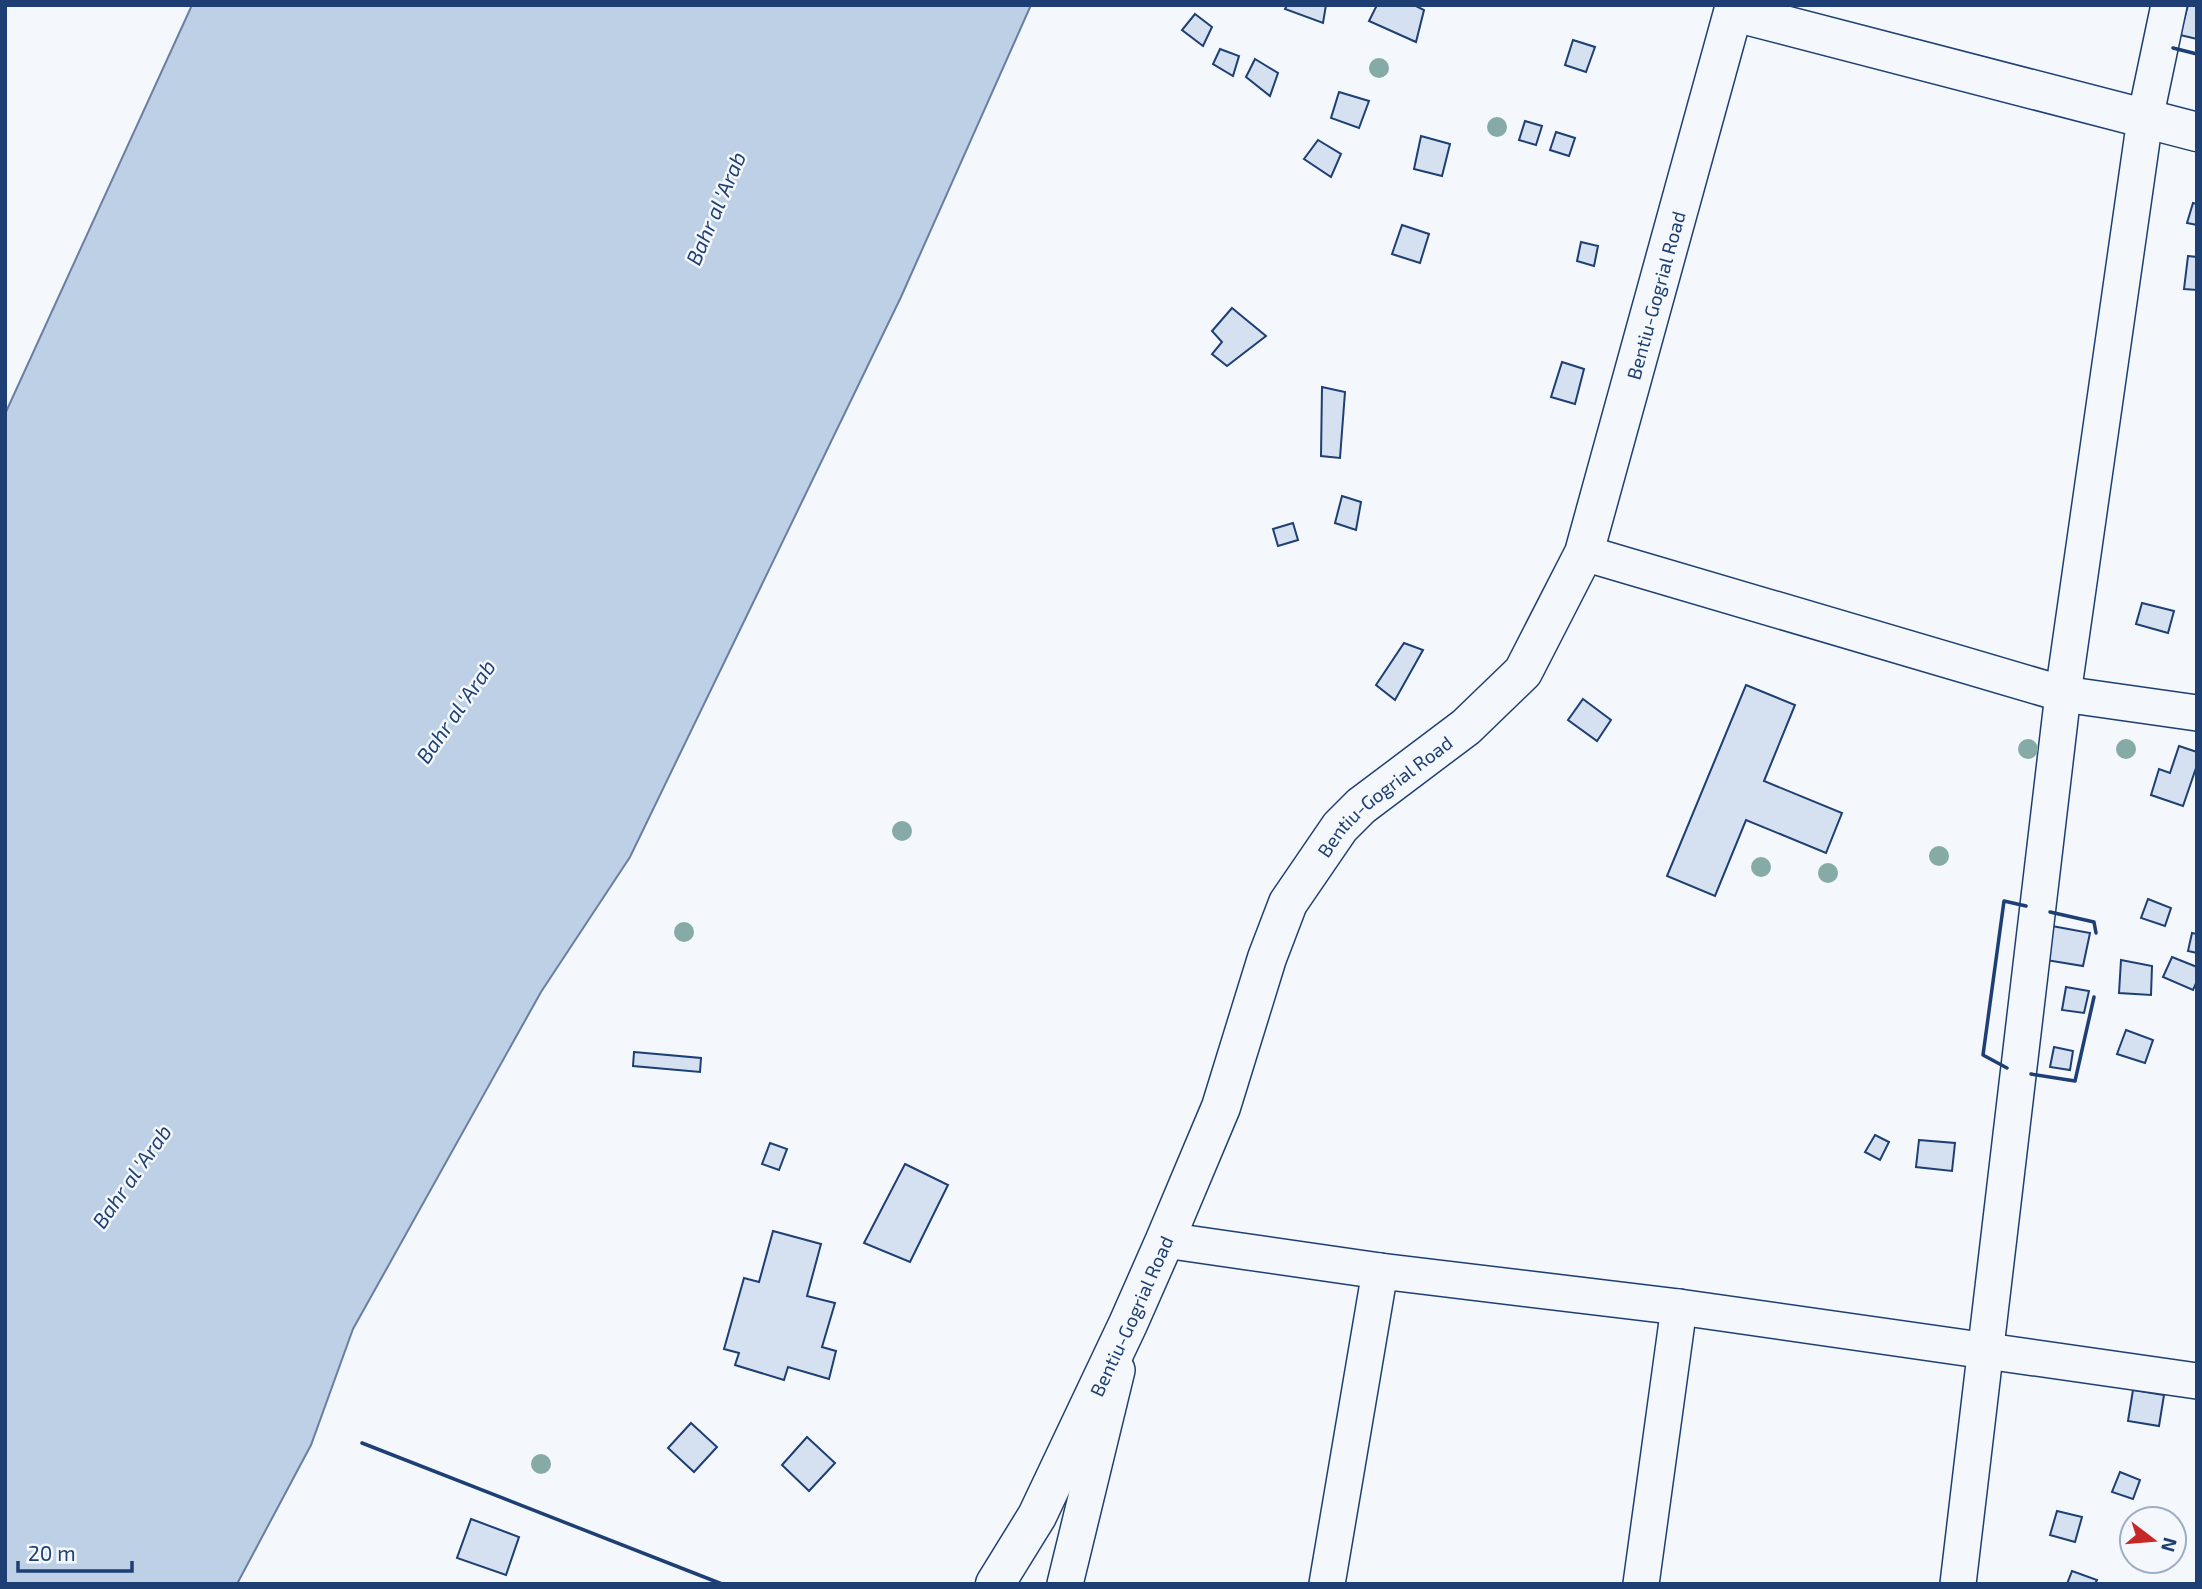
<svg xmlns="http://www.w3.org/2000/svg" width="2202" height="1589" font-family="'Exo 2',sans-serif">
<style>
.water{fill:#bed0e5;stroke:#687fa3;stroke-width:2}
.building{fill:#d5e0f0;stroke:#1d3f73;stroke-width:2}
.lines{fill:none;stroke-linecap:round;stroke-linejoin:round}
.minor-casing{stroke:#1d3f73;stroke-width:38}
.tertiary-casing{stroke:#1d3f73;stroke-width:41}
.secondary-casing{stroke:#1d3f73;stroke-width:41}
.minor{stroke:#f4f7fb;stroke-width:35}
.tertiary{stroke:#f4f7fb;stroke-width:38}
.secondary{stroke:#f4f7fb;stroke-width:38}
.wall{stroke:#1d3f73;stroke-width:3.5}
.tree{fill:#86aba6}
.labels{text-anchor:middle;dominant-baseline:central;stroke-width:5;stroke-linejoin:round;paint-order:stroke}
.street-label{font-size:19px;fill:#1d3f73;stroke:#f4f7fb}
.water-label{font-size:21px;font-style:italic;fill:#1d3f73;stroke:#f4f7fb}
</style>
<rect width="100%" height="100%" fill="#f4f7fb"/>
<path class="water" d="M 192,5 L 1031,5 L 901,297 L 630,857 L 541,992 L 353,1329 L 311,1445 L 237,1584 L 5,1584 L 5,414 Z"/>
<g class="building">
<path d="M 1287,5 L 1326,5 L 1323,23 L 1285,9 Z"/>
<path d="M 1377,5 L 1414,5 L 1424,10 L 1416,42 L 1369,21 Z"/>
<path d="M 2188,5 L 2197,5 L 2197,39 L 2180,35 Z"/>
<path d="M 1195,14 L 1212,27 L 1203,46 L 1182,30 Z"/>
<path d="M 1573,40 L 1595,47 L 1586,72 L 1565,65 Z"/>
<path d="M 1220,49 L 1239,56 L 1233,76 L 1213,64 Z"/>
<path d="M 1255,59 L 1278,73 L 1270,96 L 1246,77 Z"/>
<path d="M 1339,92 L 1369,101 L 1359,128 L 1331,118 Z"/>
<path d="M 1525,121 L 1542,126 L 1536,145 L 1519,140 Z"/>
<path d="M 1556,132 L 1575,138 L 1569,156 L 1550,150 Z"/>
<path d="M 1421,136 L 1450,144 L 1442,176 L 1414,169 Z"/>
<path d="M 1318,140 L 1341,154 L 1331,177 L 1304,159 Z"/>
<path d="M 2193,203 L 2197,204 L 2197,225 L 2187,223 Z"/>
<path d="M 1402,225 L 1429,234 L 1420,263 L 1392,254 Z"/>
<path d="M 1581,242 L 1598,246 L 1594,266 L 1577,261 Z"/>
<path d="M 2188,256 L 2197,257 L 2197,290 L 2184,289 Z"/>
<path d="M 1232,308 L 1266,336 L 1227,366 L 1212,354 L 1222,342 L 1212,331 Z"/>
<path d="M 1562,362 L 1584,369 L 1575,404 L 1551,397 Z"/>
<path d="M 1322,387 L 1345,392 L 1340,458 L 1321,456 Z"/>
<path d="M 1342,496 L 1361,502 L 1356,530 L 1335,523 Z"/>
<path d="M 1293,523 L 1298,540 L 1278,546 L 1273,529 Z"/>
<path d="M 2142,603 L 2174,611 L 2168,633 L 2136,624 Z"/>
<path d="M 1404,643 L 1423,650 L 1395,700 L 1376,685 Z"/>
<path d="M 1746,685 L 1795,705 L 1764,781 L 1842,813 L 1826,853 L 1746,820 L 1715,896 L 1667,876 Z"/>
<path d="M 1583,699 L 1611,720 L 1597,741 L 1568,720 Z"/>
<path d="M 2179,746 L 2197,752 L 2197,765 L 2183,806 L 2151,795 L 2159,769 L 2170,773 Z"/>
<path d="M 2148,899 L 2171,908 L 2165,926 L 2141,918 Z"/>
<path d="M 2052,926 L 2090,933 L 2083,966 L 2046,960 Z"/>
<path d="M 2192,933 L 2197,934 L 2197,953 L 2188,951 Z"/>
<path d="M 2172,957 L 2197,967 L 2197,981 L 2193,990 L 2163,977 Z"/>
<path d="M 2121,960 L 2152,966 L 2151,995 L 2119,993 Z"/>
<path d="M 2066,987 L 2089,991 L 2084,1013 L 2062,1010 Z"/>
<path d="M 2126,1030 L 2153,1040 L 2145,1063 L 2117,1054 Z"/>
<path d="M 2054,1047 L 2073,1051 L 2070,1070 L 2050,1067 Z"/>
<path d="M 634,1052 L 701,1058 L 700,1072 L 633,1066 Z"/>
<path d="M 1875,1135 L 1889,1142 L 1880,1160 L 1865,1152 Z"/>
<path d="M 1919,1140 L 1955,1143 L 1952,1171 L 1916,1167 Z"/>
<path d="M 770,1143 L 787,1149 L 779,1170 L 762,1164 Z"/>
<path d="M 905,1164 L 948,1185 L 910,1262 L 864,1243 Z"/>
<path d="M 773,1231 L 821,1244 L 807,1296 L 835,1303 L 822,1347 L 836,1351 L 829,1379 L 788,1367 L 784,1380 L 735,1365 L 739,1353 L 724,1349 L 744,1278 L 759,1282 Z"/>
<path d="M 2133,1390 L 2164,1395 L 2159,1426 L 2128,1421 Z"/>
<path d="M 691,1423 L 717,1447 L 694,1472 L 668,1448 Z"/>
<path d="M 807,1437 L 835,1463 L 809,1491 L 782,1465 Z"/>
<path d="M 2120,1472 L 2140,1480 L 2133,1499 L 2112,1492 Z"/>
<path d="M 2057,1511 L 2082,1517 L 2075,1542 L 2050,1535 Z"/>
<path d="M 471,1519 L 519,1537 L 506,1575 L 457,1558 Z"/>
<path d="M 2072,1571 L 2097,1580 L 2095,1584 L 2067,1584 Z"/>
</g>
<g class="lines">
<g class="minor-casing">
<g id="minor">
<path d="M 1584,553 L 2063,694 L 2197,713"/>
<path d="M 1165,1240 L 1380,1271"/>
<path d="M 1065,1584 L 1117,1370"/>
<path d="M 1327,1584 L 1380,1271 L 1679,1307 L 2197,1381"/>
<path d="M 1641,1584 L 1679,1307"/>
<path d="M 1958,1584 L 2063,694 L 2145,119 L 2169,5"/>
</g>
</g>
<g class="tertiary-casing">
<path id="tertiary" d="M 1734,12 L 2197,132"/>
</g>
<g class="secondary-casing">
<g id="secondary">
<path id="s1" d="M 995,1584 L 1037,1516 L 1128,1324 L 1165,1240 L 1221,1107 L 1267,958 L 1288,903 L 1340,827 L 1361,806 L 1466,727 L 1523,672 L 1584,553 L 1735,5"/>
</g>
</g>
<use href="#minor" class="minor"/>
<use href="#tertiary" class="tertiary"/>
<use href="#secondary" class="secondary"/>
<g class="wall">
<path d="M 2173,48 L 2197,54"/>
<path d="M 2050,912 L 2094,922 L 2096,933"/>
<path d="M 2007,1068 L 1983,1055 L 2004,901 L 2026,906"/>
<path d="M 2031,1074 L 2075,1081 L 2094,997"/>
<path d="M 362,1443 L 722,1584"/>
</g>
</g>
<g class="tree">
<circle cx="1379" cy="68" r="10"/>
<circle cx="1497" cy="127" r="10"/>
<circle cx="2028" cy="749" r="10"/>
<circle cx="2126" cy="749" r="10"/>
<circle cx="902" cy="831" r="10"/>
<circle cx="1939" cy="856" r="10"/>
<circle cx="1761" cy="867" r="10"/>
<circle cx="1828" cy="873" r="10"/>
<circle cx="684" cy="932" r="10"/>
<circle cx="541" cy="1464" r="10"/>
</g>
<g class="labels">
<g class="street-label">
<text stroke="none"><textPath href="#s1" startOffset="1477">Bentiu-Gogrial Road</textPath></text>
<text stroke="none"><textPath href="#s1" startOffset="889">Bentiu-Gogrial Road</textPath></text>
<text stroke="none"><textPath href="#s1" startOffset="301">Bentiu-Gogrial Road</textPath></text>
</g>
<g class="water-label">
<text transform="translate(715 208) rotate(-67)">Bahr al 'Arab</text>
<text transform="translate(455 711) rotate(-55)">Bahr al 'Arab</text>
<text transform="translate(131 1176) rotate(-55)">Bahr al 'Arab</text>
</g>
</g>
<rect width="2202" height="1589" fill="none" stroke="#1d3f73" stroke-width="14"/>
<g transform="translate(2153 1540) rotate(106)"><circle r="33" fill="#f4f7fb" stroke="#9eadc5" stroke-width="2"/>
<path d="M0-5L12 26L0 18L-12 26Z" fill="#c62828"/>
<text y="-10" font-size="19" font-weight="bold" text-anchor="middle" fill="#1d3f73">N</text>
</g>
<path d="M18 1561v10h114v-10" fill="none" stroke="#1d3f73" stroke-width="3.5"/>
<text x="28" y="1561" font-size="21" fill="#1d3f73" stroke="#f4f7fb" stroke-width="5" paint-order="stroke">20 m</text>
</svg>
